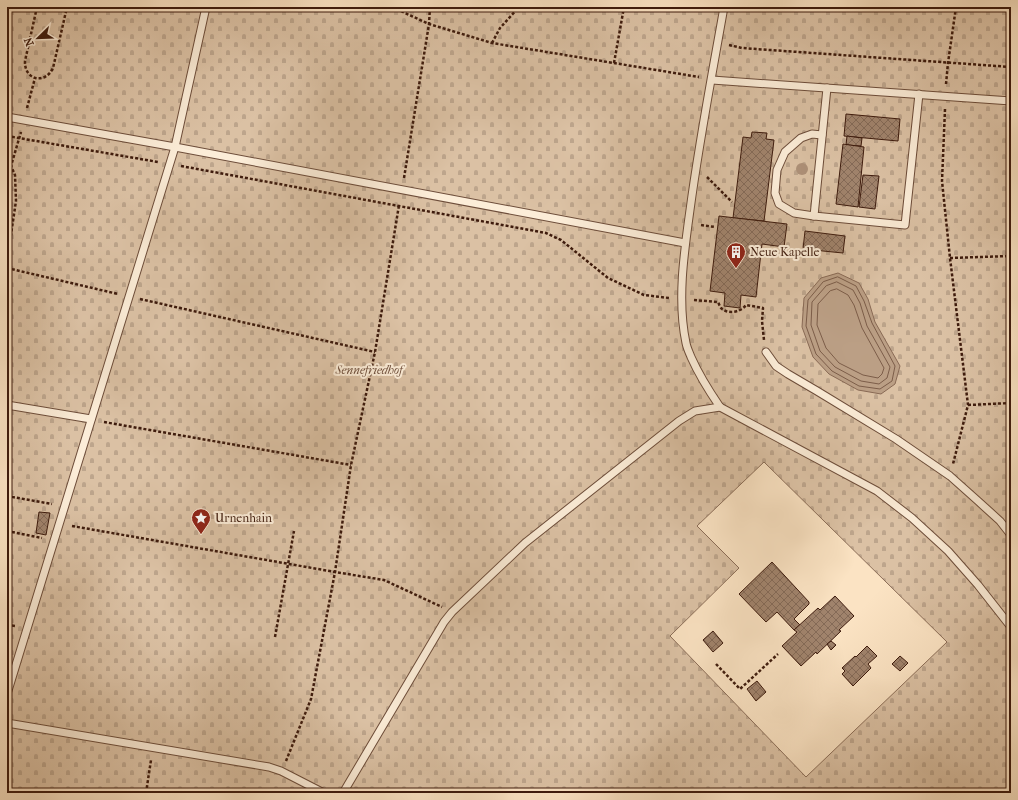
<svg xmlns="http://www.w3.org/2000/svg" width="1018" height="800" font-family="'IM FELL French Canon',serif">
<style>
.cemetery{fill:url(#cemetery-stones);stroke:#8c6e58;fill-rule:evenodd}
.water{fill:#bb9f85;stroke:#896a55}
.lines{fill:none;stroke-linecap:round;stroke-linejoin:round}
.shore{stroke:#7c5d49;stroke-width:1}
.building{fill:url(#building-cross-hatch);stroke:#3e1b0d}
.service-casing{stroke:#6d4d3a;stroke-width:9}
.path{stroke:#3e1b0d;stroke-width:2.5;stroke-dasharray:3 2;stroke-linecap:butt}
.service{stroke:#fcedd8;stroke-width:7}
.tree{fill:#ad9078}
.labels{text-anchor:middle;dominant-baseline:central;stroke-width:4;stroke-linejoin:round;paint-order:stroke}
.poi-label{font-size:12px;fill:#3e1b0d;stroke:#fcedd8;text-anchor:start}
.park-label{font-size:12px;font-style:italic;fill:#6d4d3a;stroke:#fcedd8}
</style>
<defs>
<pattern id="cemetery-stones" width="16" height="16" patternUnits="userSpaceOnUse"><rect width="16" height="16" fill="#dbc1a4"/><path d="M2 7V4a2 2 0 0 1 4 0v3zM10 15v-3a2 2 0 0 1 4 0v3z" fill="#bda58c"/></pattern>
<pattern id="building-cross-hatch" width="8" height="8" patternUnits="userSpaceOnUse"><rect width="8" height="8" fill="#a0836c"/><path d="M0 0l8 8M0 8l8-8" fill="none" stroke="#846a57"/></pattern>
</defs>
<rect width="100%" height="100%" fill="#fbe3c3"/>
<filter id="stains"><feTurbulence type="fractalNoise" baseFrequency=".005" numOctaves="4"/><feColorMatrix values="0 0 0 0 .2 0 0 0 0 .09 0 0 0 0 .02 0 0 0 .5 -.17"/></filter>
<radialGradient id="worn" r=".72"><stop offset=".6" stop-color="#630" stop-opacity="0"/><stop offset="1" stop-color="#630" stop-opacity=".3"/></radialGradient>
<path class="cemetery" d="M 7,7 L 1011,7 L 1011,793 L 7,793 ZM 764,462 L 947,642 L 806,777 L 670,636 L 739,568 L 697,526 Z"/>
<path class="water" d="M 838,273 L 859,283 L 868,299 L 875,322 L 900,366 L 895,384 L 881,394 L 858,390 L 829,374 L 813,357 L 802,327 L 804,298 L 821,278 Z"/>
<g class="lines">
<g class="shore">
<path d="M 838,277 L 856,286 L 864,301 L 872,323 L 895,366 L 892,381 L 880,389 L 859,386 L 832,371 L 816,354 L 806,326 L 808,300 L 823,282 Z"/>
<path d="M 837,282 L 853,290 L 860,303 L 867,326 L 890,367 L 887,378 L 879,384 L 861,381 L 835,367 L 820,351 L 811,325 L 812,302 L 826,286 Z"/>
<path d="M 837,289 L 848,295 L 854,305 L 862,328 L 884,368 L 882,374 L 878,378 L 863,375 L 839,363 L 826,348 L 817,325 L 818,304 L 830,291 Z"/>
</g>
</g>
<g class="building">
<path d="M 846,114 L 900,119 L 898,141 L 844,136 Z"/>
<path d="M 752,132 L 767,133 L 766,139 L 774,140 L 764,221 L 733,218 L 743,137 L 751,138 Z"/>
<path d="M 847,136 L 862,138 L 861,146 L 846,145 Z"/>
<path d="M 843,144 L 864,147 L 858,207 L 836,204 Z"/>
<path d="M 863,175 L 879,176 L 875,209 L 859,207 Z"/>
<path d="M 719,216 L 787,224 L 784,247 L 762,244 L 756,297 L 741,295 L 740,308 L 724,306 L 725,293 L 710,291 Z"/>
<path d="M 805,231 L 845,236 L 843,253 L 803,249 Z"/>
<path d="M 39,512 L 50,513 L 46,535 L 36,533 Z"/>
<path d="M 772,562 L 809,602 L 809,604 L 794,619 L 800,625 L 794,630 L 777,612 L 766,622 L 739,594 Z"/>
<path d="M 835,596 L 854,616 L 839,630 L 841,631 L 817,654 L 816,652 L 801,666 L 782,646 L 797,632 L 794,630 L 818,608 L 820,610 Z"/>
<path d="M 713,631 L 723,643 L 713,652 L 703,640 Z"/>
<path d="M 831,641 L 836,645 L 831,650 L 827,644 Z"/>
<path d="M 867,646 L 877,656 L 868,664 L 871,668 L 853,686 L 842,674 L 845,671 L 842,668 L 855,656 L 856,657 Z"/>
<path d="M 900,656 L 908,663 L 900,671 L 892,664 Z"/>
<path d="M 757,681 L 766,692 L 756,701 L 747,689 Z"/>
</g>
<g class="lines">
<g class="service-casing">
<g id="service">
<path d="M 724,7 C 712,75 699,142 690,210 C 684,253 677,301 686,343 C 687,348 689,352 691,357 C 699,375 709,391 720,407 L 877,491 L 912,518 L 948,551 L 978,585 L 1011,627"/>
<path d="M 712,80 L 1011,101"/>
<path d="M 827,88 L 814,216 L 905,225 L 919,94"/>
<path d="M 7,117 L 175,147 L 685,243"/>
<path d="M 814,216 L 794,213 L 779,204 L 775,193 L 777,170 L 785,152 L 801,138 L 812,134 L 822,135"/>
<path d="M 766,352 L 776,366 L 788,374 L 817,391 L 896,439 L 950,476 L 978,501 L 1000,521 L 1011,535"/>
<path d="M 7,405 L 91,419"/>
<path d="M 7,694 L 175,147 L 206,7"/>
<path d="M 7,723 L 269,767 L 281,771 L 324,793"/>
<path d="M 343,793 L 444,622 L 452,612 L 525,543 L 679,421 L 695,411 L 720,407"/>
</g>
</g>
<g class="path">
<path d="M 37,7 L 25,61 C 24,80 45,85 53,68 L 67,7"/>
<path d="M 392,7 L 429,24 L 492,43 L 699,77"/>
<path d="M 492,43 L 500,28 L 519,7"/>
<path d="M 729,45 L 742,48 L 1011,67"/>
<path d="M 614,63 L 624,7"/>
<path d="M 946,84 L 948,63 L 956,7"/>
<path d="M 27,108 L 35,78"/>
<path d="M 945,109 L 942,181 L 950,258 L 968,405 L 953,464"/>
<path d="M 7,136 L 158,162"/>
<path d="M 181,166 L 546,233 L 561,240 L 608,278 L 644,295 L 669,298"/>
<path d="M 7,171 L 11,166"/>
<path d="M 707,177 L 732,202"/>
<path d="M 404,178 L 429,24 L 430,7"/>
<path d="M 701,225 L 715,227"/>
<path d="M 950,258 L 1011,256"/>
<path d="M 7,261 L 16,201 L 15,175 L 11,166 L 21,132"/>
<path d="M 7,268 L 118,294"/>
<path d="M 140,299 L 375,352"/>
<path d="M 694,300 L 718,302 C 719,304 720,307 721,308 C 728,315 741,312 746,305 L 763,308 L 762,321 L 764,340"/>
<path d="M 968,405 L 1011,403"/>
<path d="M 104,422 L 351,465"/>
<path d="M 7,496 L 52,504"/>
<path d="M 72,526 L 335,572 L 384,580 L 442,607"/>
<path d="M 7,531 L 42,538"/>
<path d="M 7,625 L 16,626"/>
<path d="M 275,637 L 294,531"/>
<path d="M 716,664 L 740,689 L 778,654"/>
<path d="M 286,761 L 311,699 L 335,572 L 351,465 L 375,352 L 399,205"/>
<path d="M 146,793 L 151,760"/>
</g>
<use href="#service" class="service"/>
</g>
<circle class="tree" cx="802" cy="169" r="6"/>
<defs>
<g id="building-pin" transform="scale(1)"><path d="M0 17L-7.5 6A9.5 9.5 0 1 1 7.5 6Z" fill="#8f2418" stroke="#fcedd8"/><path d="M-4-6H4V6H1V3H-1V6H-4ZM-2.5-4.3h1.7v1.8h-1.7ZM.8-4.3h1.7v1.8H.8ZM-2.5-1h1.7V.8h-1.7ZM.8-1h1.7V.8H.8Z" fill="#fff"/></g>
<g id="sight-pin" transform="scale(1)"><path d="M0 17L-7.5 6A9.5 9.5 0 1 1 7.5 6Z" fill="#8f2418" stroke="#fcedd8"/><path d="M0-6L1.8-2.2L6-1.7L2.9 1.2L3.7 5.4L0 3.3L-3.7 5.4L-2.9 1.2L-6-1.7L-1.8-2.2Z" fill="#fff"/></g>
</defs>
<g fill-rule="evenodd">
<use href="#building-pin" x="736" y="252"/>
<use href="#sight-pin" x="201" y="518"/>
</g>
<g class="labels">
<g class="poi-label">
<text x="750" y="252">Neue Kapelle</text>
<text x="215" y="518">Urnenhain</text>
</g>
<g class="park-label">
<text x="369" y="370">Sennefriedhof</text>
</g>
</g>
<rect width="1018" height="800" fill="none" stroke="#fbe3c3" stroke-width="24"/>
<rect x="8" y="8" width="1002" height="784" fill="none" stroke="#3e1b0d" stroke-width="2"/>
<rect x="12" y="12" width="994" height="776" fill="none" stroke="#3e1b0d"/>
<g transform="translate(38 38) rotate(247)" stroke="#fcedd8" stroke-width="3" paint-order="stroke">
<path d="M0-3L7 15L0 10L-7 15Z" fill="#3e1b0d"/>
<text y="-6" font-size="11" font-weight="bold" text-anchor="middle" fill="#3e1b0d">N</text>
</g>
<rect width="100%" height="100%" filter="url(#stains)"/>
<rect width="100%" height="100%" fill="url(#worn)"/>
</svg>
